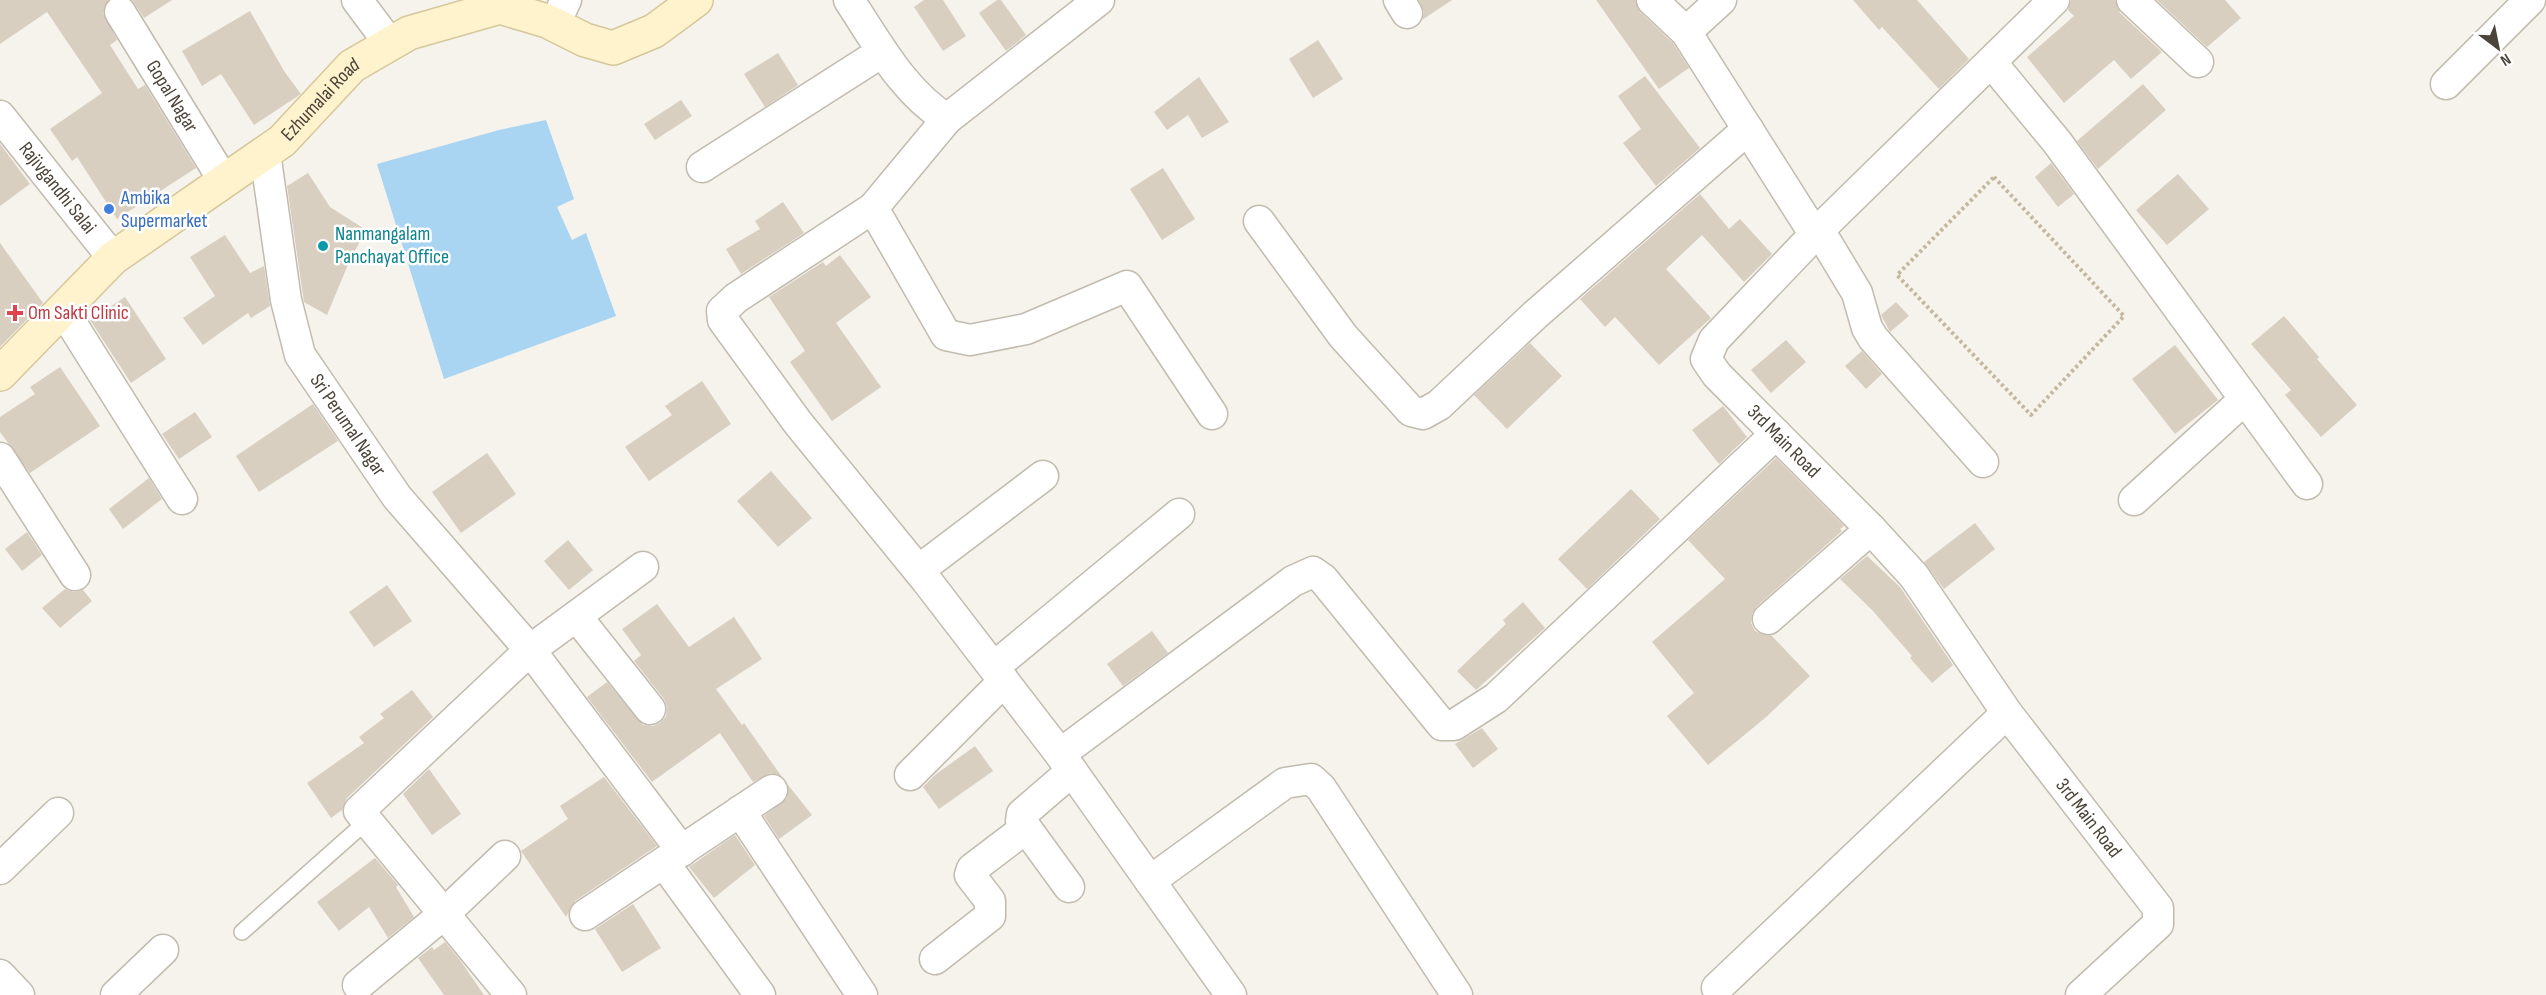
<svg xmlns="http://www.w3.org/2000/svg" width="2546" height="995" font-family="'Sofia Sans Condensed',sans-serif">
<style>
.water{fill:#a9d4f2}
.building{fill:#d8cfc1}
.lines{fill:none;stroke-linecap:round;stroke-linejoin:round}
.lane-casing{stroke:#c2bbae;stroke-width:18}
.street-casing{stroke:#c2bbae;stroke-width:33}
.secondary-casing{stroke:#d6c79b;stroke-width:36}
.path{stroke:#c4b79f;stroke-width:4;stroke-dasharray:3 3;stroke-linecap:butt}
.lane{stroke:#fff;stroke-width:15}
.street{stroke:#fff;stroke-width:30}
.secondary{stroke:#fff3cd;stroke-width:33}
.shop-dot{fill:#3f7fe0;stroke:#fff;stroke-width:2}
.culture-dot{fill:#0f9aa8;stroke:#fff;stroke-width:2}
.health-dot{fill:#e0444e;stroke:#fff;stroke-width:2}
.labels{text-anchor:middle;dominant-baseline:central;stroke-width:5;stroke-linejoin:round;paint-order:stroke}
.street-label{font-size:20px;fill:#4b4439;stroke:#fff}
.shop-label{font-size:20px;fill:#366cbe;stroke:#fff;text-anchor:start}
.culture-label{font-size:20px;fill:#0d838f;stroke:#fff;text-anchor:start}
.health-label{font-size:20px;fill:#be3a42;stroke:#fff;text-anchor:start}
</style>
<rect width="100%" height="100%" fill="#f6f3ec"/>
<path class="water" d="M 546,120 L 574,199 L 557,207 L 572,240 L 586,233 L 616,316 L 444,379 L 377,164 L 499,130 Z"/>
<g class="building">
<path d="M 0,0 L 108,0 L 103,13 L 117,40 L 110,45 L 138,89 L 145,85 L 196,168 L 117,219 L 77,157 L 72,161 L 50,129 L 102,93 L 47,12 L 0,44 Z"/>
<path d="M 132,0 L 172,0 L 144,18 Z"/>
<path d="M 924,0 L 943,0 L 966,36 L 943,51 L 914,7 Z"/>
<path d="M 997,0 L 1001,0 L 1026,35 L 1006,51 L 979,13 Z"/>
<path d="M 1419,0 L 1452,0 L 1422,20 L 1424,12 Z"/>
<path d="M 1596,0 L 1635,0 L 1640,12 L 1673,43 L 1689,68 L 1659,89 Z"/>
<path d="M 1853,0 L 1917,0 L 1969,59 L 1939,89 L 1882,27 L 1879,30 Z"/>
<path d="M 2071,0 L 2115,0 L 2120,13 L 2162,52 L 2131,79 L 2114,60 L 2064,103 L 2027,57 L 2074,16 L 2068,10 Z"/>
<path d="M 2157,0 L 2225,0 L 2241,18 L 2207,47 Z"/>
<path d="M 250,11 L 284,71 L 301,94 L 254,125 L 221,74 L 202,86 L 182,51 Z"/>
<path d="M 1318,40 L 1343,79 L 1313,98 L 1289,59 Z"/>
<path d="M 778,53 L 798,85 L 765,107 L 744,74 Z"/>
<path d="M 1645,76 L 1700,148 L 1656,186 L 1623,143 L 1641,129 L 1618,96 Z"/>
<path d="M 1199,77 L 1229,122 L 1202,138 L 1188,115 L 1167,130 L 1154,112 Z"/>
<path d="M 2143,84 L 2166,110 L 2098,169 L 2077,141 Z"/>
<path d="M 681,100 L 692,116 L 655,140 L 644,124 Z"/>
<path d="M 0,144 L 30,184 L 0,206 Z"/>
<path d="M 2051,163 L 2074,194 L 2058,207 L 2035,177 Z"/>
<path d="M 1163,168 L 1195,219 L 1162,240 L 1130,189 Z"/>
<path d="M 308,173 L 330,207 L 366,230 L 349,262 L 327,315 L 304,302 L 287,186 Z"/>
<path d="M 2178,174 L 2209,209 L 2167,245 L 2136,210 Z"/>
<path d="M 1700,194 L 1729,229 L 1740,219 L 1772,254 L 1744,282 L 1702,235 L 1666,269 L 1711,318 L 1659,365 L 1615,317 L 1605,327 L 1580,299 Z"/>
<path d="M 783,202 L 804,233 L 741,274 L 726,249 L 760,229 L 755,221 Z"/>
<path d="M 225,235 L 250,273 L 264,266 L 270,306 L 251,318 L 248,313 L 203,345 L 183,318 L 215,296 L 190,257 Z"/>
<path d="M 0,243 L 43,303 L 0,347 Z"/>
<path d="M 840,255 L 871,297 L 836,323 L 881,387 L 832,421 L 790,362 L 805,351 L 769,297 L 823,262 L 826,266 Z"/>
<path d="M 125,297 L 166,359 L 131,383 L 90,320 Z"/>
<path d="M 1896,302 L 1909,316 L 1890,332 L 1881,315 Z"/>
<path d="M 2284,316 L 2319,357 L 2317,359 L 2357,405 L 2321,437 L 2285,395 L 2291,390 L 2251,344 Z"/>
<path d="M 1786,340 L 1806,362 L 1771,393 L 1751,370 Z"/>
<path d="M 1530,343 L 1562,376 L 1507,429 L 1474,395 Z"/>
<path d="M 2175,345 L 2218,400 L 2175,434 L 2132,379 Z"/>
<path d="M 1862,351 L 1882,374 L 1866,389 L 1845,366 Z"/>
<path d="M 60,367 L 100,426 L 30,473 L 0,432 L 0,417 L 35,394 L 30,387 Z"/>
<path d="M 702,381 L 731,424 L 649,481 L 625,447 L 672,415 L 665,406 Z"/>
<path d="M 313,404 L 338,441 L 259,492 L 236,456 Z"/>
<path d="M 1723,406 L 1747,437 L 1719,464 L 1692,430 Z"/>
<path d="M 195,412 L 212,437 L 179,459 L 162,434 Z"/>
<path d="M 487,453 L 516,494 L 461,533 L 432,492 Z"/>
<path d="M 1776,458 L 1844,526 L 1840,529 L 1842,531 L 1757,606 L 1752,614 L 1751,623 L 1755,631 L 1763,635 L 1772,636 L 1810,676 L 1765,718 L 1708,765 L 1667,716 L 1694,693 L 1652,642 L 1725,579 L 1688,540 Z"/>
<path d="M 771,471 L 812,518 L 778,547 L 737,501 Z"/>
<path d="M 149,478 L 162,499 L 123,529 L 109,509 Z"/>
<path d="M 1631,489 L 1660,519 L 1587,589 L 1558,559 Z"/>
<path d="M 1975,523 L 1995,549 L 1944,589 L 1924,562 Z"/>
<path d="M 27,532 L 42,555 L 22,571 L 5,549 Z"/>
<path d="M 568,540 L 593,570 L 569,590 L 544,561 Z"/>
<path d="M 1867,556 L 1900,587 L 1953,665 L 1932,683 L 1910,658 L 1912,656 L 1872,610 L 1840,579 Z"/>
<path d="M 387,585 L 412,621 L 374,647 L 349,612 Z"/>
<path d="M 65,589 L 75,592 L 83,590 L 92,601 L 60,628 L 42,608 Z"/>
<path d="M 1523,602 L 1545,628 L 1476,690 L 1457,671 L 1506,624 L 1503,620 Z"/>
<path d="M 657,604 L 689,647 L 734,617 L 762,659 L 716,689 L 742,725 L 744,723 L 782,777 L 770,773 L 753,782 L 720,733 L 652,782 L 587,697 L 607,682 L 643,725 L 653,726 L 660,723 L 666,716 L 667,707 L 664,699 L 634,661 L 641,655 L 622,629 Z"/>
<path d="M 1152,631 L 1168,653 L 1123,686 L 1107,664 Z"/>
<path d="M 412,690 L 433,717 L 347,798 L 342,810 L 331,818 L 307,783 L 364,743 L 359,737 L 384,718 L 380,714 Z"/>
<path d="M 1482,728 L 1498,749 L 1473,768 L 1455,744 Z"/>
<path d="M 975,746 L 993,771 L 939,809 L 923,787 L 935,775 Z"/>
<path d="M 429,769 L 461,814 L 432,835 L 403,794 Z"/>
<path d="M 604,777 L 657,846 L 575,901 L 566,917 L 521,851 L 568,819 L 560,806 Z"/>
<path d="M 788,785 L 812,815 L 779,839 L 764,816 L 787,798 Z"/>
<path d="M 735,835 L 755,865 L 714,898 L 689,867 Z"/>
<path d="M 375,858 L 398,885 L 396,887 L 414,917 L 388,938 L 369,907 L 339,931 L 317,902 Z"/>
<path d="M 633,904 L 661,948 L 622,972 L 595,929 Z"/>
<path d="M 445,942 L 460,960 L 484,995 L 444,995 L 418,958 L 432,947 L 434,950 Z"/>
</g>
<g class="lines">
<g class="lane-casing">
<path id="lane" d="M 242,932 L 367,821"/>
</g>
<g class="street-casing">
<g id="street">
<path d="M 357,0 L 390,44"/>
<path d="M 849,0 C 877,42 903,92 947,119 L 1099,0"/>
<path d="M 1399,0 L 1407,13"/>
<path d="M 1652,0 L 1686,32 L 1815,235"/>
<path id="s1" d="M 2054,0 L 1819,230 L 1714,340 L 1706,359 L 1717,375 L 1871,529 L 1914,576 L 2007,713 L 2158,908 L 2158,924 L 2081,995"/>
<path d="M 2132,0 L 2198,62"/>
<path id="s2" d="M 120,12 L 224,181"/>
<path d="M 554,25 L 566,0"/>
<path d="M 1686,32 L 1721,0"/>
<path d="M 1991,62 L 2057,142 L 2307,484"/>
<path d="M 2446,84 L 2530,0"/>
<path id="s3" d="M 0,116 L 113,258"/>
<path d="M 947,119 L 873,208 L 946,335 L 970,340 L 1026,329 L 1127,286 L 1212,414"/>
<path id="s4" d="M 265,153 L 286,300 L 300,355 L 397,497 L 530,650 L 682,851"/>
<path d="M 702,167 L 882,52"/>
<path d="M 873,208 L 736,298 L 722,311 L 723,320 L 798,423 L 927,581 L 1060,754 L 1293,581 L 1313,572 L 1323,579 L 1442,725 L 1454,725 L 1496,698 L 1776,434"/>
<path d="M 1259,221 L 1343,336 L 1411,411 L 1423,414 L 1439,405 L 1535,315 L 1748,129"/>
<path d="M 1819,230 L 1857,293 L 1867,328 L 1873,338 L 1983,462"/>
<path d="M 63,310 L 182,499"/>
<path d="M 0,458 L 75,575"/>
<path d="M 2134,500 L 2245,399"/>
<path d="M 919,570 L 1043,476"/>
<path d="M 577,617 L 650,709"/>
<path d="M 1768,619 L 1871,529"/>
<path d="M 994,667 L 1179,514"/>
<path d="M 1060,754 L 1150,881 L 1285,783 L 1311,779 L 1321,788 L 1457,995"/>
<path d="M 910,775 L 1004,681"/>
<path d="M 740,811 L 862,995"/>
<path d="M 664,863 L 760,995"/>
<path d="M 0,869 L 58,813"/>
<path d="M 1150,881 L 1231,995"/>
<path d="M 1069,887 L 1021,821 L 1022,814 L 1072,771"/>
<path d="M 585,915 L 772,790"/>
<path d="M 935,959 L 990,916 L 990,901 L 970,875 L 972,869 L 1026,828"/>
<path d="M 0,975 L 19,995"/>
<path d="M 358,985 L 444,914 L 505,856"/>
<path d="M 1717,988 L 2007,713"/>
<path d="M 116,995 L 163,950"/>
<path d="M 511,995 L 359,811 L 530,650 L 643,567"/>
</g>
</g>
<g class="secondary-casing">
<g id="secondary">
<path id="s5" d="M 0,374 L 113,258 L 282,141 L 352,66 L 409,33 L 500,7 L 547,21 L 585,40 L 613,48 L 654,31 L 696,0"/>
</g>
</g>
<path class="path" d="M 1994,177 L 2124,316 L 2031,415 L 1897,275 Z"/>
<use href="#lane" class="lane"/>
<use href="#street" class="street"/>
<use href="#secondary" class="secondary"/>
</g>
<circle class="shop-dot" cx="109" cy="209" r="6"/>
<circle class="culture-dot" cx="323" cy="246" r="6"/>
<path class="health-dot" d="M12 304h6v6h6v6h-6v6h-6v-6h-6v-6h6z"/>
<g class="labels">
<g class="street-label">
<text stroke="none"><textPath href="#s2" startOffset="99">Gopal Nagar</textPath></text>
<text stroke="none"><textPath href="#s5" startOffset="424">Ezhumalai Road</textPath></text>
<text stroke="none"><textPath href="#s3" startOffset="92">Rajivgandhi Salai</textPath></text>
<text stroke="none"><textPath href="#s4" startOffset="290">Sri Perumal Nagar</textPath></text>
<text stroke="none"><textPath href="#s1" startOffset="615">3rd Main Road</textPath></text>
<text stroke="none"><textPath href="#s1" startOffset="1101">3rd Main Road</textPath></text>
</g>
<g class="shop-label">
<text x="121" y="198">Ambika<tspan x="121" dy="23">Supermarket</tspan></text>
</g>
<g class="culture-label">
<text x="335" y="234">Nanmangalam<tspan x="335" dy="23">Panchayat Office</tspan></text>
</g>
<g class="health-label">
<text x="28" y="313">Om Sakti Clinic</text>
</g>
</g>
<g transform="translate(2498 48) rotate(148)" stroke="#ffffff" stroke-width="4.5" paint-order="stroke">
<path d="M0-4.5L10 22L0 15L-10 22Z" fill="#4b4439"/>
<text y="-9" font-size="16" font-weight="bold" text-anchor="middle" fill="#4b4439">N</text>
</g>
</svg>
